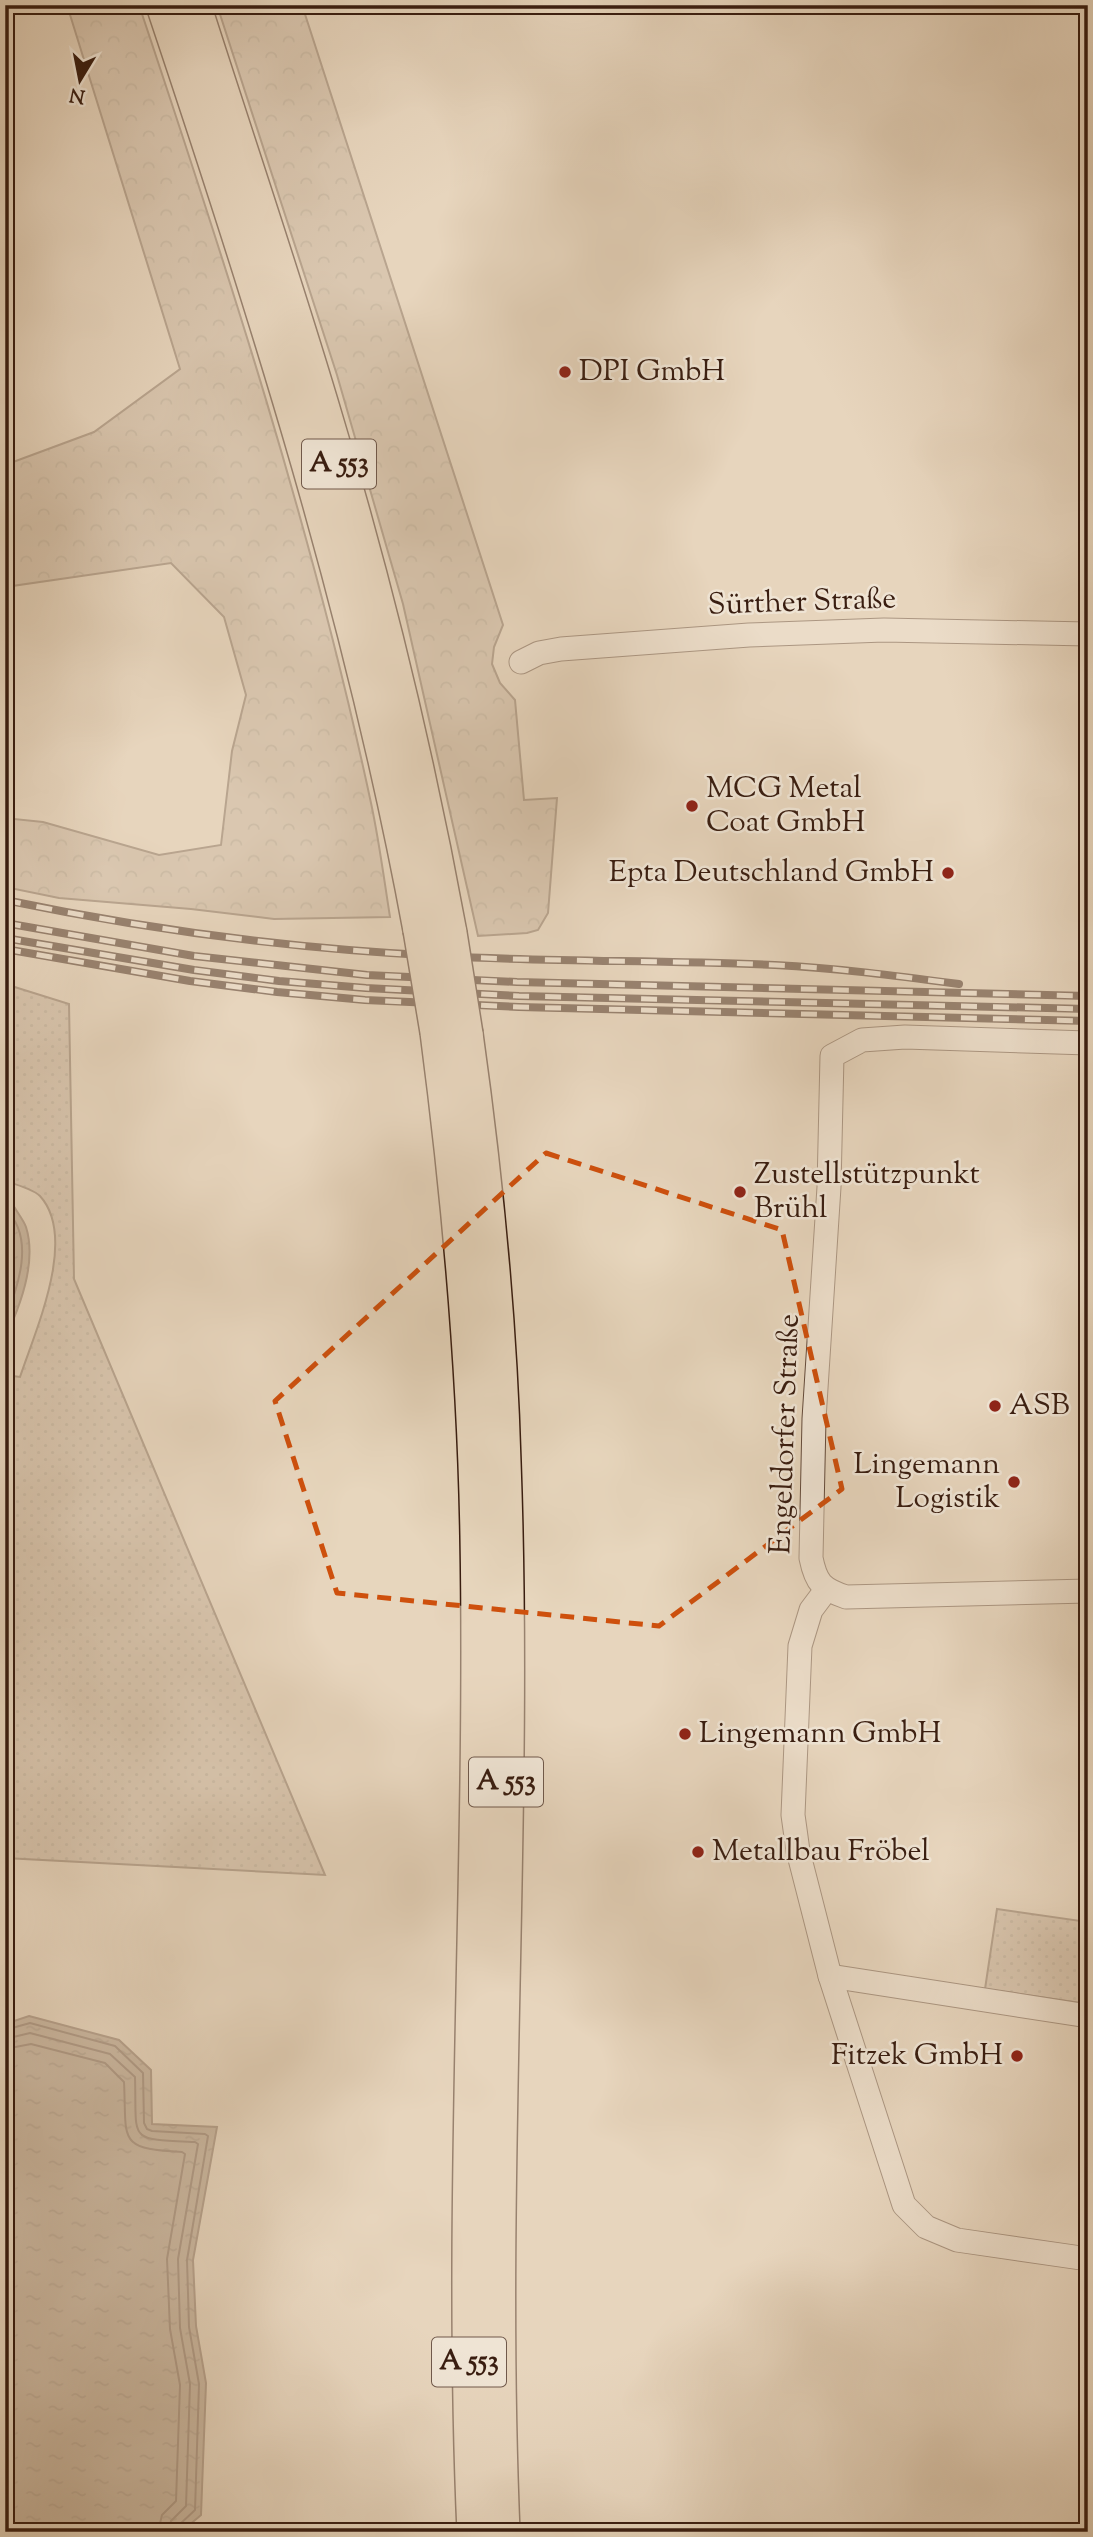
<svg xmlns="http://www.w3.org/2000/svg" width="1093" height="2537" font-family="'Sorts Mill Goudy',serif">
<style>
.grass{fill:url(#grass-dots);stroke:#816a58;stroke-width:2}
.forest{fill:url(#forest-crowns);stroke:#816a58;stroke-width:2}
.water{fill:url(#water-ripples);stroke:#7e6654;stroke-width:2}
.lines{fill:none;stroke-linecap:round;stroke-linejoin:round}
.shore{stroke:#725a49;stroke-width:2}
.minor-casing{stroke:#644b3b;stroke-width:25}
.highway-casing{stroke:#391d10;stroke-width:36}
.minor{stroke:#efe4d4;stroke-width:23}
.highway{stroke:#e7d6bd;stroke-width:33}
.rail-casing{stroke:#391d10;stroke-width:8}
.rail{stroke:#efe4d4;stroke-width:5;stroke-dasharray:16;stroke-linecap:butt}
.highway-bridge-casing{stroke:#391d10;stroke-width:36;stroke-linecap:butt}
.highway-bridge{stroke:#e7d6bd;stroke-width:33}
.marked{fill:none;stroke:#ce500d;stroke-width:5;stroke-dasharray:14 9;stroke-linejoin:round}
.poi-dot{fill:#8f2418;stroke:#efe4d4;stroke-width:2.5}
.labels{text-anchor:middle;dominant-baseline:central;stroke-width:5;stroke-linejoin:round;paint-order:stroke}
.shield{fill:#efe4d4;stroke:#70594b;stroke-width:2}
.shield-label{font-size:28px;font-weight:bold;fill:#391d10}
.poi-label{font-size:30px;fill:#391d10;stroke:#efe4d4;text-anchor:start}
.street-label{font-size:30px;fill:#391d10;stroke:#efe4d4}
</style>
<defs>
<pattern id="grass-dots" width="8" height="8" patternUnits="userSpaceOnUse" patternTransform="scale(1.75)"><rect width="8" height="8" fill="#c9b7a0"/><path d="M2 2h.1M6 6h.1" fill="none" stroke="#ad9d89" stroke-width="1.8" stroke-linecap="round"/></pattern>
<pattern id="forest-crowns" width="20" height="18" patternUnits="userSpaceOnUse" patternTransform="scale(1.75)"><rect width="20" height="18" fill="#c9b7a0"/><path d="M2 6a3 3 0 1 1 6 0M12 15a3 3 0 1 1 6 0" fill="none" stroke="#ad9d89"/></pattern>
<pattern id="water-ripples" width="26" height="14" patternUnits="userSpaceOnUse" patternTransform="scale(1.75)"><rect width="26" height="14" fill="#ac9782"/><path d="M2 4q2-2 4 0t4 0M15 11q2-2 4 0t4 0" fill="none" stroke="#8d7b69"/></pattern>
</defs>
<rect width="100%" height="100%" fill="#e7d6bd"/>
<filter id="stains"><feTurbulence type="fractalNoise" baseFrequency=".00286" numOctaves="4"/><feColorMatrix values="0 0 0 0 .2 0 0 0 0 .09 0 0 0 0 .02 0 0 0 .5 -.17"/></filter>
<radialGradient id="worn" r=".72"><stop offset=".6" stop-color="#630" stop-opacity="0"/><stop offset="1" stop-color="#630" stop-opacity=".3"/></radialGradient>
<g class="grass">
<path d="M 5,984 L 69,1004 L 74,1279 L 325,1875 L 5,1858 L 5,1375 L 20,1377 C 35,1331 78,1238 40,1196 C 33,1189 15,1184 5,1181 Z"/>
<path d="M 997,1909 L 1088,1922 L 1088,2004 L 985,1989 Z"/>
</g>
<g class="forest">
<path d="M 67,5 L 139,5 C 227,268 313,531 371,803 C 379,840 384,879 390,917 L 274,919 L 191,909 L 59,898 L 5,887 L 5,818 L 43,822 L 159,855 L 221,845 L 232,751 L 246,695 L 224,617 L 171,563 L 5,587 L 5,465 L 94,432 L 180,369 Z"/>
<path d="M 217,5 L 302,5 L 503,625 L 494,647 L 492,664 L 500,683 L 515,700 L 524,800 L 557,798 L 548,913 L 538,930 L 527,933 L 478,936 L 403,604 L 337,375 Z"/>
</g>
<g class="water">
<path d="M 5,1202 L 12,1203 C 16,1211 23,1219 26,1227 C 37,1262 20,1307 5,1338 Z"/>
<path d="M 29,2016 L 119,2040 L 151,2070 L 152,2124 L 217,2127 L 193,2260 L 196,2326 L 206,2383 L 201,2515 L 181,2532 L 5,2532 L 5,2024 Z"/>
</g>
<g class="lines">
<g class="shore">
<path d="M 5,1209 C 36,1237 18,1287 5,1320"/>
<path d="M 5,1223 C 19,1244 13,1273 5,1296"/>
<path d="M 5,2030 L 30,2023 L 115,2046 L 143,2073 L 144,2123 L 147,2129 L 152,2131 L 205,2134 L 208,2136 L 187,2260 L 189,2327 L 199,2384 L 195,2510 L 179,2525 L 177,2532"/>
<path d="M 5,2039 L 30,2033 L 110,2054 L 135,2077 C 137,2142 126,2139 195,2142 L 198,2144 L 178,2259 L 180,2328 L 190,2384 L 186,2506 L 171,2521 L 168,2532"/>
<path d="M 5,2049 L 31,2044 L 105,2063 L 124,2082 C 127,2140 116,2149 182,2152 L 185,2154 L 167,2259 L 170,2329 L 180,2385 L 176,2501 L 162,2515 L 158,2532"/>
</g>
<g class="minor-casing">
<g id="minor">
<path d="M 521,662 L 539,653 L 561,649 L 749,635 L 884,630 L 1088,634"/>
<path d="M 1088,1043 L 905,1037 L 862,1040 L 832,1056 L 829,1187 L 814,1419 L 811,1558 C 816,1583 822,1589 846,1597 L 1088,1591"/>
<path d="M 826,1590 L 811,1610 L 800,1646 L 793,1815 L 798,1851 L 830,1976 L 904,2205 L 926,2227 L 957,2240 L 1088,2259"/>
<path d="M 830,1976 L 1088,2016"/>
</g>
</g>
<g class="highway-casing">
<g id="highway">
<path d="M 163,5 C 265,309 362,614 420,930"/>
<path d="M 194,5 C 238,143 285,280 326,419 C 377,588 418,759 450,933"/>
<path d="M 437,1032 C 459,1200 474,1367 477,1536 C 483,1868 459,2200 474,2532"/>
<path d="M 466,1034 C 486,1176 500,1319 504,1462 C 517,1818 488,2175 503,2532"/>
</g>
</g>
<use href="#minor" class="minor"/>
<use href="#highway" class="highway"/>
<g class="rail-casing">
<g id="rail">
<path d="M 5,900 C 149,930 295,949 441,956 C 552,962 664,960 775,965 C 837,968 898,976 959,984"/>
<path d="M 5,923 L 194,956 L 367,975 L 517,982 L 1088,996"/>
<path d="M 5,938 L 194,970 L 279,981 L 366,988 L 519,996 L 1088,1009"/>
<path d="M 5,949 L 190,981 L 277,992 L 365,1000 L 519,1007 L 1088,1021"/>
</g>
</g>
<use href="#rail" class="rail"/>
<g class="highway-bridge-casing">
<g id="highway-bridge">
<path d="M 420,930 L 437,1032"/>
<path d="M 450,933 L 466,1034"/>
</g>
</g>
<use href="#highway-bridge" class="highway-bridge"/>
</g>
<path d="M0 0H1093V2537H0ZM 546,1153 L 782,1230 L 842,1489 L 659,1626 L 337,1593 L 275,1401 Z" fill="#e7d6bd" fill-opacity=".55" fill-rule="evenodd"/>
<path class="marked" d="M 546,1153 L 782,1230 L 842,1489 L 659,1626 L 337,1593 L 275,1401 Z"/>
<g class="poi-dot">
<circle cx="565" cy="372" r="7"/>
<circle cx="692" cy="806" r="7"/>
<circle cx="948" cy="873" r="7"/>
<circle cx="740" cy="1192" r="7"/>
<circle cx="995" cy="1406" r="7"/>
<circle cx="1014" cy="1482" r="7"/>
<circle cx="685" cy="1734" r="7"/>
<circle cx="698" cy="1852" r="7"/>
<circle cx="1017" cy="2056" r="7"/>
</g>
<g class="labels">
<g class="shield">
<rect x="302" y="439.5" width="74" height="49" rx="5"/>
<rect x="469" y="1757.5" width="74" height="49" rx="5"/>
<rect x="432" y="2337.5" width="74" height="49" rx="5"/>
</g>
<g class="shield-label">
<text x="339" y="464">A 553</text>
<text x="506" y="1782">A 553</text>
<text x="469" y="2362">A 553</text>
</g>
<g class="poi-label">
<text x="579" y="372">DPI GmbH</text>
<text x="706" y="789">MCG Metal<tspan x="706" dy="34">Coat GmbH</tspan></text>
<text x="934" y="873" text-anchor="end">Epta Deutschland GmbH</text>
<text x="754" y="1175">Zustellstützpunkt<tspan x="754" dy="34">Brühl</tspan></text>
<text x="1009" y="1406">ASB</text>
<text x="1000" y="1465" text-anchor="end">Lingemann<tspan x="1000" dy="34">Logistik</tspan></text>
<text x="699" y="1734">Lingemann GmbH</text>
<text x="712" y="1852">Metallbau Fröbel</text>
<text x="1003" y="2056" text-anchor="end">Fitzek GmbH</text>
</g>
<g class="street-label">
<text transform="translate(802 603) rotate(-2)">Sürther Straße</text>
<text transform="translate(786 1434) rotate(-88)">Engeldorfer Straße</text>
</g>
</g>
<rect width="1093" height="2537" fill="none" stroke="#e7d6bd" stroke-width="28"/>
<rect x="7" y="7" width="1079" height="2523" fill="none" stroke="#391d10" stroke-width="3.5"/>
<rect x="14" y="14" width="1065" height="2509" fill="none" stroke="#391d10" stroke-width="2"/>
<g transform="translate(80 80) rotate(190)" stroke="#efe4d4" stroke-width="5" paint-order="stroke">
<path d="M0-5L12 26L0 18L-12 26Z" fill="#391d10"/>
<text y="-10" font-size="19" font-weight="bold" text-anchor="middle" fill="#391d10">N</text>
</g>
<rect width="100%" height="100%" filter="url(#stains)"/>
<rect width="100%" height="100%" fill="url(#worn)"/>
</svg>
